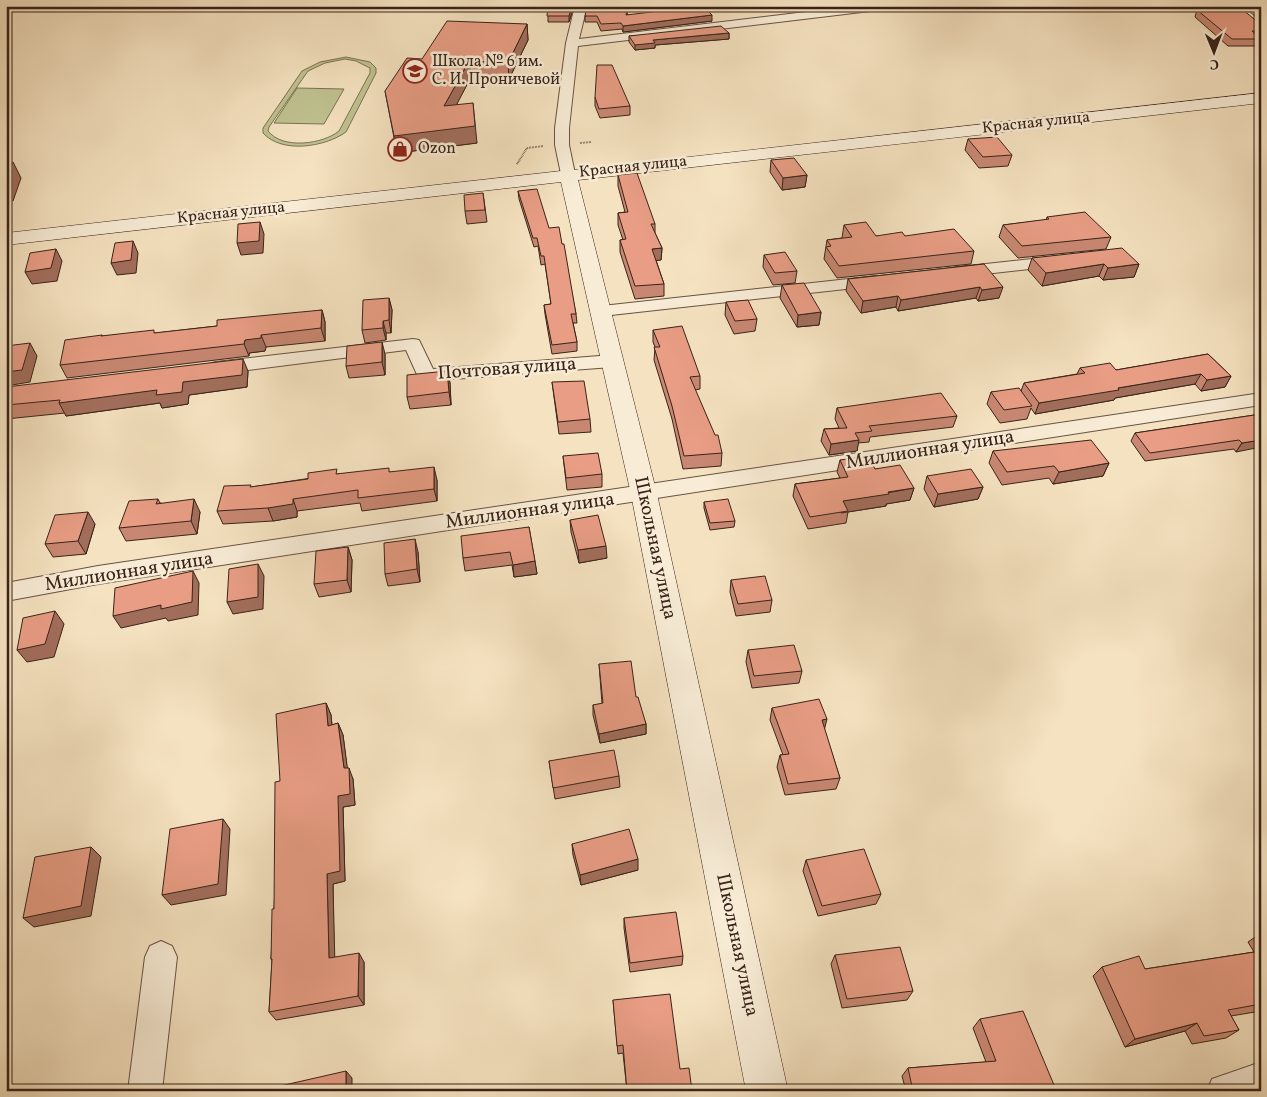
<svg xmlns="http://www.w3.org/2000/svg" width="1267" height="1097" font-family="Vollkorn,serif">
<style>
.green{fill:#bfc290;stroke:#7c7254;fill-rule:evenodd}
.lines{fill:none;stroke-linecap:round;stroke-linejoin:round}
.street-casing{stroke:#685343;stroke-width:2}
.secondary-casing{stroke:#392319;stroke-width:1}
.path{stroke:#392319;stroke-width:2;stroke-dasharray:0.5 1;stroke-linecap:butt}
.street{fill:#f8ecd6;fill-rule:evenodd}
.secondary{fill:#f8ecd6;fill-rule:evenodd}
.wall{fill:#c88772;stroke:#392319}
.shaded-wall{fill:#a26e5c;stroke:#392319}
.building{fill:#e89d84;stroke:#392319}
.labels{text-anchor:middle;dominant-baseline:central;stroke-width:5;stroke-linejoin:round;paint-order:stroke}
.far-poi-label{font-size:16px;fill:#392319;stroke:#f8ecd6;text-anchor:start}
.far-street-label{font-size:16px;fill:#392319;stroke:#f8ecd6}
.street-label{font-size:19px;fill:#392319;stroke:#f8ecd6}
</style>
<rect width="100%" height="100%" fill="#f5e2c0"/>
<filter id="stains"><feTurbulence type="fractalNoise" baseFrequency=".004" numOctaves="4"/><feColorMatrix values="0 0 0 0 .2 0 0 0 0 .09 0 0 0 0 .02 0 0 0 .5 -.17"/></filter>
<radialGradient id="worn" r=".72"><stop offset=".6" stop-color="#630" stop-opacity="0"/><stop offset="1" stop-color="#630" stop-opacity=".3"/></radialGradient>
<g class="green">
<path d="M 346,57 L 370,62 L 376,68 L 376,73 L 346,132 C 325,147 282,154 263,133 L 263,128 L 302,71 L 320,62 ZM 345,59 L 356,61 L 370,68 L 370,73 L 339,131 C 323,144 283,150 268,131 L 269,127 L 308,71 L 325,63 Z"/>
<path d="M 297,88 L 344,89 L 324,124 L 274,123 Z"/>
</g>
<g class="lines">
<g class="street-casing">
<g id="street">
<path d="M 575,6 L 587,6 L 579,39 L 856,6 L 892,6 L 887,9 L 578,46 L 569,128 L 569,145 L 575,174 L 573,177 L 563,177 L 561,174 L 555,145 L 555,128 L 566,43 Z"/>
<path d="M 1229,6 L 1241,6 L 1261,21 L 1261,30 L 1257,29 Z"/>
<path d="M 1060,256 L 1066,257 L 1068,261 L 1066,265 L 958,277 L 952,276 L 950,272 L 952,268 L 958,267 Z"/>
<path d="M 876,276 L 882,277 L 884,281 L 882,285 L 602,316 L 596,315 L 593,311 L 596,307 L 602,306 Z"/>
<path d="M 413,339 L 419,340 L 433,369 L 612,355 L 619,357 L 621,361 L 619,365 L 612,367 L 426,381 L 419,379 L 406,350 L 216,374 L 209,372 L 207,368 L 209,364 L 216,362 Z"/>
<path d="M 1261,393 L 1261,405 L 98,584 L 6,601 L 6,583 L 98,566 Z"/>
<path d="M 161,941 L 172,946 L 177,957 L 162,1091 L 128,1091 L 145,957 L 150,946 Z"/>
<path d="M 1261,1062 L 1261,1091 L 1207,1091 L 1212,1079 Z"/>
</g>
</g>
<g class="secondary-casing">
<path id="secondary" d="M 1261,93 L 1261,103 L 578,180 L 657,494 L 788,1091 L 746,1091 L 631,494 L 561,182 L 6,245 L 6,233 L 561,171 L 568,169 L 573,170 Z"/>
</g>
<g class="path">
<path d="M 580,143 L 592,142"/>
<path d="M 517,164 L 527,148 L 544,146"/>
</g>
<use href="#street" class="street"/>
<use href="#secondary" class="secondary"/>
</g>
<g class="wall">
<path d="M 548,6 L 574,6 L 569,22 L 548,22 Z"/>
<path d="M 629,6 L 627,15 L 712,21 L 623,32 L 622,29 L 601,31 L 597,22 L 585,22 L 585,16 Z"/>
<path d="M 1197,10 L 1228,11 L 1261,24 L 1261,40 L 1258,46 L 1228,46 L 1195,17 Z"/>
<path d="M 527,24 L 528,40 L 509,79 L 471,77 L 456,105 L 477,143 L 397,153 L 385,91 L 422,59 Z"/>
<path d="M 729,33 L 729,39 L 655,45 L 655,48 L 635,50 L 629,42 L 629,36 Z"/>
<path d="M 595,97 L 630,106 L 630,115 L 600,118 L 595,106 Z"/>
<path d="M 968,139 L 1012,155 L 1008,166 L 979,168 L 965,150 Z"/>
<path d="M 771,160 L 807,175 L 805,187 L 782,190 L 770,172 Z"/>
<path d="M 618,175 L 655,224 L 655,233 L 662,248 L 661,260 L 656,260 L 664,284 L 664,296 L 635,299 L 620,252 L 620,240 L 623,240 L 618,225 L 618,213 L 625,212 L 618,186 Z"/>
<path d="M 518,191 L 562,244 L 576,314 L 577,323 L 573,323 L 577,342 L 577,351 L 552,354 L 545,314 L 544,305 L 551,304 L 545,264 L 541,265 L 538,246 L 534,247 L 519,199 Z"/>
<path d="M 483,193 L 487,222 L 467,224 L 465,211 Z"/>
<path d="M 1047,217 L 1111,237 L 1106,249 L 1018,258 L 999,237 L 1003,225 L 1046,220 Z"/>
<path d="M 844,225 L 876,236 L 974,251 L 971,264 L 837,278 L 824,259 L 827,240 L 842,238 Z"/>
<path d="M 764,255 L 797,271 L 795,283 L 773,285 L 763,267 Z"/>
<path d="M 1032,258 L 1139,264 L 1134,277 L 1103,280 L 1099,276 L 1042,286 L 1028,270 Z"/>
<path d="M 984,264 L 999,298 L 978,301 L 976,298 L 898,311 L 896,307 L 861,313 L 846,291 L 848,279 Z"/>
<path d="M 782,285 L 821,312 L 819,325 L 797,327 L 780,298 Z"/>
<path d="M 389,298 L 392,310 L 391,333 L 386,333 L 386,340 L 365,343 L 362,330 Z"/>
<path d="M 726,302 L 757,319 L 755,331 L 734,334 L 725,315 Z"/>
<path d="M 322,310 L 325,322 L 325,341 L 266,347 L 265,351 L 249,353 L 249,356 L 67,378 L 60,365 L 102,335 L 102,336 L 156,333 L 217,326 Z"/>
<path d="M 653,330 L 700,376 L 700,389 L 695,390 L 722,453 L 721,466 L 683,469 L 672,419 L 654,360 L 655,347 L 653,342 Z"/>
<path d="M 385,354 L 385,375 L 349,378 L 346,366 Z"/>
<path d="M 1208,354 L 1231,376 L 1225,387 L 1201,391 L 1195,384 L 1115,398 L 1114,400 L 1035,414 L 1031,408 L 1027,419 L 1000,423 L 987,404 L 991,392 L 1021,391 L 1024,383 L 1077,374 L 1080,368 L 1116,370 Z"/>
<path d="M 248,371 L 247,387 L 189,395 L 188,404 L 162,408 L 160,403 L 66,416 L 65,413 L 6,419 L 6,387 Z"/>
<path d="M 447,371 L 450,383 L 451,405 L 410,409 L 407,397 Z"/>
<path d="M 552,382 L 590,419 L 591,432 L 559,434 Z"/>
<path d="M 837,408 L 957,416 L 953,427 L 870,437 L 869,442 L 858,443 L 857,451 L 829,455 L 821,441 L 824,429 L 839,428 L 835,419 Z"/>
<path d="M 1261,414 L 1236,452 L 1234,449 L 1145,461 L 1131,441 L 1135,433 Z"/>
<path d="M 993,451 L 1109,463 L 1103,476 L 1053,484 L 1049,478 L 1002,485 L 989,463 Z"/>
<path d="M 563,456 L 602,474 L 602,487 L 567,490 Z"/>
<path d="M 840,460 L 875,469 L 914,488 L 910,500 L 886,504 L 886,506 L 848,512 L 846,523 L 808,529 L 793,496 L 795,484 L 840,478 L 837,472 Z"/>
<path d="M 390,472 L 437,480 L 437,501 L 362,511 L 360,503 L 297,511 L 297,517 L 273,521 L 223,524 L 217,511 L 252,487 L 338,474 Z"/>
<path d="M 927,476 L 983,487 L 978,499 L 934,507 L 924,489 Z"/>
<path d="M 158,499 L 160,503 L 200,512 L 197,534 L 126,541 L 119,528 Z"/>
<path d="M 704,502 L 735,521 L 734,527 L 710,530 L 704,508 Z"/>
<path d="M 570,520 L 607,558 L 579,563 L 571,532 Z"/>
<path d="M 95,524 L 86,554 L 53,557 L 45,544 Z"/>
<path d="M 529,527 L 537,574 L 514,577 L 512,565 L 465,571 L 463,558 Z"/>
<path d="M 348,547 L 352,560 L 351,592 L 319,597 L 314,584 Z"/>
<path d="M 418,552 L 420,582 L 388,586 L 385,574 Z"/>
<path d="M 731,580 L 772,600 L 770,612 L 736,616 L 730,592 Z"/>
<path d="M 748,650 L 802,671 L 799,683 L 752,688 L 746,662 Z"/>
<path d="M 599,664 L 636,697 L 646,724 L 646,734 L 600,743 L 593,715 L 593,705 L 602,704 Z"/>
<path d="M 326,703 L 331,715 L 332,725 L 338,723 L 343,735 L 347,768 L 353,779 L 355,805 L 343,807 L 345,881 L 333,884 L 334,957 L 364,962 L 364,1005 L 276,1020 L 269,1012 L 272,961 L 271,959 L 274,909 L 280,781 Z"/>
<path d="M 772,708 L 824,729 L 840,778 L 836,789 L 785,795 L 777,767 L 780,755 L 783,755 L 770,720 Z"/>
<path d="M 549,761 L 619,776 L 620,787 L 555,799 Z"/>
<path d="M 572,844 L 638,870 L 581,885 L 573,855 Z"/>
<path d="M 806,860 L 881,894 L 876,904 L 818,916 L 803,871 Z"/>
<path d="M 624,918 L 683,956 L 682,965 L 630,972 L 624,928 Z"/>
<path d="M 1261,933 L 1261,1011 L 1231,1016 L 1239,1030 L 1226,1038 L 1192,1044 L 1185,1031 L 1125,1047 L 1093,976 L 1102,967 L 1145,969 L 1254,952 L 1248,942 Z"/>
<path d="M 835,955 L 913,991 L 907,1000 L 842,1008 L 831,964 Z"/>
<path d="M 613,1000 L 680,1069 L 692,1091 L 627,1091 L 623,1053 L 618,1054 Z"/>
<path d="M 980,1019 L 1054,1085 L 1047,1091 L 906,1091 L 902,1076 L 908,1068 L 986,1062 L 973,1028 Z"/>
</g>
<g class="shaded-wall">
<path d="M 572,6 L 574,6 L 569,22 L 569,16 Z"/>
<path d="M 712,15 L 712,21 L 623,32 L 623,26 Z"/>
<path d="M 527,24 L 528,40 L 509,79 L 508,63 Z"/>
<path d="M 729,33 L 729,39 L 655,45 L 655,48 L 635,50 L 635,45 L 653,40 Z"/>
<path d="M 469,61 L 471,77 L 447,123 L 444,106 Z"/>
<path d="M 473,103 L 477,143 L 397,153 L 394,136 Z"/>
<path d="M 13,162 L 21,178 L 13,201 L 6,202 L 6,180 Z"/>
<path d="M 807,175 L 805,187 L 782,190 L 783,178 Z"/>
<path d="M 260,222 L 264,234 L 263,253 L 241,255 L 237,243 Z"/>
<path d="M 133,241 L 138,253 L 136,273 L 117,275 L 111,263 Z"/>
<path d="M 662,248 L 661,260 L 652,261 L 652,249 Z"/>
<path d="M 56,249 L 62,261 L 57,281 L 32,284 L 25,272 Z"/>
<path d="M 1104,264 L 1099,276 L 1042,286 L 1046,273 Z"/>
<path d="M 1139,264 L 1134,277 L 1103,280 L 1108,268 Z"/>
<path d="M 980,287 L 976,298 L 898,311 L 901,300 Z"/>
<path d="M 1003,287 L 999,298 L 978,301 L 982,290 Z"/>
<path d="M 898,296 L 896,307 L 861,313 L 863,301 Z"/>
<path d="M 389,298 L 392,310 L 391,333 L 389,320 Z"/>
<path d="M 322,310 L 325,322 L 325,341 L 321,328 Z"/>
<path d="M 821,312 L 819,325 L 797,327 L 798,315 Z"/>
<path d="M 383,321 L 386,333 L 386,340 L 383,328 Z"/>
<path d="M 261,335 L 266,347 L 265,351 L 249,353 L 249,356 L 244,344 L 245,340 Z"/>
<path d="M 382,342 L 385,354 L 385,375 L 382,362 Z"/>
<path d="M 30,343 L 37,356 L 30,382 L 6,386 L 6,372 Z"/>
<path d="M 243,359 L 248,371 L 247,387 L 189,395 L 188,404 L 162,408 L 160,403 L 66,416 L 59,403 L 183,382 Z"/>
<path d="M 447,371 L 450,383 L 451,405 L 449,392 Z"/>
<path d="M 1201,374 L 1195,384 L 1115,398 L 1114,400 L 1035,414 L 1039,403 L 1118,388 Z"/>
<path d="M 1231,376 L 1225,387 L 1201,391 L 1207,380 Z"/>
<path d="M 859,440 L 857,451 L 829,455 L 831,444 Z"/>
<path d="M 1261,440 L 1261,447 L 1236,452 L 1242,443 Z"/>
<path d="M 1109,463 L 1103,476 L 1053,484 L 1059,472 Z"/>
<path d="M 434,467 L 437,480 L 437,501 L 434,489 Z"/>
<path d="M 983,487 L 978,499 L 934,507 L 938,494 Z"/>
<path d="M 914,488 L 910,500 L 886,504 L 886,506 L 841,513 L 843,501 Z"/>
<path d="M 194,499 L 200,512 L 197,534 L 191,521 Z"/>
<path d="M 293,499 L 297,511 L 297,517 L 273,521 L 268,508 Z"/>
<path d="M 88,512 L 95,524 L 86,554 L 78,541 Z"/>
<path d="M 415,539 L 418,552 L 420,582 L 417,569 Z"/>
<path d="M 606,546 L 607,558 L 579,563 L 578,550 Z"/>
<path d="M 348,547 L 352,560 L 351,592 L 347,580 Z"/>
<path d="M 535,561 L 537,574 L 514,577 L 513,565 Z"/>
<path d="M 258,564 L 264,576 L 263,609 L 233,614 L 227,602 Z"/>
<path d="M 193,571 L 199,583 L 198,615 L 168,621 L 166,618 L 121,628 L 113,616 Z"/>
<path d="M 55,611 L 64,624 L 54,657 L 27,662 L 17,650 Z"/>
<path d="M 326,703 L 331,715 L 333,737 L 328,726 Z"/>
<path d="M 827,719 L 824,731 L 822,720 Z"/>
<path d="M 338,723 L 343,735 L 349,780 L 344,768 Z"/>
<path d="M 646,724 L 646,734 L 600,743 L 599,734 Z"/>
<path d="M 349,768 L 353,779 L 355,805 L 343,807 L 345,881 L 333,884 L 335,968 L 329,958 L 327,874 L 338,796 Z"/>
<path d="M 223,819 L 230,829 L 226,895 L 171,905 L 162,895 Z"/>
<path d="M 91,847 L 101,857 L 91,916 L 34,927 L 23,918 Z"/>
<path d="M 638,859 L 638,870 L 581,885 L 580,875 Z"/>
<path d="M 359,953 L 364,962 L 364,1005 L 358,996 Z"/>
<path d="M 1197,1023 L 1185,1031 L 1125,1047 L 1135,1039 Z"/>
<path d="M 346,1071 L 352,1078 L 352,1091 L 346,1091 Z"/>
</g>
<g class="building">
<path d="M 548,6 L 572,6 L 569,16 L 547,16 Z"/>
<path d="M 587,6 L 628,6 L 626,15 L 703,6 L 712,15 L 623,26 L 621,23 L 601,24 L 597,16 L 585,16 Z"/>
<path d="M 1224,9 L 1228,11 L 1243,10 L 1259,23 L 1261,24 L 1261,31 L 1252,31 L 1261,39 L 1232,39 L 1197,10 Z"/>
<path d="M 447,21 L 527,24 L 508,63 L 469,61 L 444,106 L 473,103 L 475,126 L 394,136 L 385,91 L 407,58 L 422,59 Z"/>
<path d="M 721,26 L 729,33 L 653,40 L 655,43 L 635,45 L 629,36 Z"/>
<path d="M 597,65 L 612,65 L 630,106 L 599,109 L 595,97 Z"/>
<path d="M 997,137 L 1012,155 L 983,157 L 968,139 Z"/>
<path d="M 794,158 L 807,175 L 783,178 L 771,160 Z"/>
<path d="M 6,162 L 13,162 L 6,180 Z"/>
<path d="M 637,173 L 655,224 L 651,224 L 662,248 L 652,249 L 664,284 L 635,286 L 620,240 L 626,239 L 618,213 L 628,212 L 618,175 Z"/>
<path d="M 537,189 L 549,228 L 559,227 L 562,244 L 564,244 L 576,314 L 571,314 L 577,342 L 552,345 L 544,305 L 551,304 L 544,256 L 541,256 L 537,238 L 533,238 L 518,191 Z"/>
<path d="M 483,193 L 485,210 L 465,211 L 464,195 Z"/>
<path d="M 1085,212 L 1111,237 L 1022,246 L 1003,225 L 1049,219 L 1047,217 Z"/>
<path d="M 260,222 L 259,241 L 237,243 L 238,224 Z"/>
<path d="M 866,222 L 876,236 L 902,232 L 905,236 L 954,229 L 974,251 L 839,266 L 826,247 L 831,246 L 827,240 L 852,237 L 844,225 Z"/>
<path d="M 133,241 L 131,260 L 111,263 L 115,243 Z"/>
<path d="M 1122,248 L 1139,264 L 1108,268 L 1104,264 L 1046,273 L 1032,258 Z"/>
<path d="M 56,249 L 51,268 L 25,272 L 30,253 Z"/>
<path d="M 785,252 L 797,271 L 775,273 L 764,255 Z"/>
<path d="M 984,264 L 1003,287 L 982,290 L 980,287 L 901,300 L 898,296 L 863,301 L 848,279 Z"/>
<path d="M 804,283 L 821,312 L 798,315 L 782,285 Z"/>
<path d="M 389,298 L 389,320 L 383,321 L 383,328 L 362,330 L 363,300 Z"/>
<path d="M 748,300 L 757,319 L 735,321 L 726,302 Z"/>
<path d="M 322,310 L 321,328 L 261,335 L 261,338 L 245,340 L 244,344 L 60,365 L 65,340 L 102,335 L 101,336 L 154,330 L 154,333 L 217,326 L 217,320 Z"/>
<path d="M 682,326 L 700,376 L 690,377 L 715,435 L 718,435 L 722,453 L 684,456 L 672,406 L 654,347 L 660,347 L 653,330 Z"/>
<path d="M 382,342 L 382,362 L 346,366 L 347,346 Z"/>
<path d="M 30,343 L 22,370 L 6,372 L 6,346 Z"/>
<path d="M 1208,354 L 1231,376 L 1207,380 L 1201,374 L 1118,388 L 1119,390 L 1039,403 L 1024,383 L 1085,373 L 1080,368 L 1110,363 L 1116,370 Z"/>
<path d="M 243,359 L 242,375 L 183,382 L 182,392 L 156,395 L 157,390 L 59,403 L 60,400 L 6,405 L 6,387 Z"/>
<path d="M 447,371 L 449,392 L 407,397 L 407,375 Z"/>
<path d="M 584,381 L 590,419 L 558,422 L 552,382 Z"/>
<path d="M 1019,388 L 1032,406 L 1004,410 L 991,392 Z"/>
<path d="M 941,393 L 957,416 L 869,426 L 872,431 L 855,433 L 859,440 L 831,444 L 824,429 L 847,428 L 837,408 Z"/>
<path d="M 1261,414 L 1261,440 L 1242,443 L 1239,440 L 1150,453 L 1135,433 Z"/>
<path d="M 1091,440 L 1109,463 L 1059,472 L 1054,466 L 1007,472 L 993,451 Z"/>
<path d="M 598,453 L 602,474 L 566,478 L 563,456 Z"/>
<path d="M 868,456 L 875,469 L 900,465 L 914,488 L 888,492 L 889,494 L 843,501 L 848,511 L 810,517 L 795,484 L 848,477 L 840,460 Z"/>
<path d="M 434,467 L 434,489 L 358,498 L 358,490 L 293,499 L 293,504 L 268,508 L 217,511 L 224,486 L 251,485 L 250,487 L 308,479 L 308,473 L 337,469 L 336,474 L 389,468 L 389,472 Z"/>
<path d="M 971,469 L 983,487 L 938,494 L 927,476 Z"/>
<path d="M 158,499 L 156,504 L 194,499 L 191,521 L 119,528 L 129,501 Z"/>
<path d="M 728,499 L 735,521 L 710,523 L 704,502 Z"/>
<path d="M 88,512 L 78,541 L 45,544 L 55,515 Z"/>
<path d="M 598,515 L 606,546 L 578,550 L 570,520 Z"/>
<path d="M 529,527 L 535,561 L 513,565 L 510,552 L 463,558 L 461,536 Z"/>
<path d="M 415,539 L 417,569 L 385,574 L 384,543 Z"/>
<path d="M 348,547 L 347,580 L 314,584 L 316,551 Z"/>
<path d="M 258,564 L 258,597 L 227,602 L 229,569 Z"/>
<path d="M 193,571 L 192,602 L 161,609 L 161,605 L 113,616 L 115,588 Z"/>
<path d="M 765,576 L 772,600 L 738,604 L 731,580 Z"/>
<path d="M 55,611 L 45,644 L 17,650 L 23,618 Z"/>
<path d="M 794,645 L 802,671 L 754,676 L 748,650 Z"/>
<path d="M 631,661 L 636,697 L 638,697 L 646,724 L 599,734 L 593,705 L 603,703 L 599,664 Z"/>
<path d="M 819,699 L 827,719 L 822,720 L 840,778 L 788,784 L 780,755 L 789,754 L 772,708 Z"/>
<path d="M 326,703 L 328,726 L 338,723 L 344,768 L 349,768 L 350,794 L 338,796 L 340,871 L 327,874 L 329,958 L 359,953 L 358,996 L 269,1012 L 272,959 L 271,959 L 272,909 L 274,909 L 275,782 L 280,781 L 276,714 Z"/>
<path d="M 614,750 L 619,776 L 553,788 L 549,761 Z"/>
<path d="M 223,819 L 218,884 L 162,895 L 170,829 Z"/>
<path d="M 629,829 L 638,859 L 580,875 L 572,844 Z"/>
<path d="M 91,847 L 81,906 L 23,918 L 35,857 Z"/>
<path d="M 864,849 L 881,894 L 822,906 L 806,860 Z"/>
<path d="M 676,912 L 683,956 L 630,963 L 624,918 Z"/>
<path d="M 900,947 L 913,991 L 847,999 L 835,955 Z"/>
<path d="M 1261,951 L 1261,1004 L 1228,1010 L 1239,1030 L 1204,1036 L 1197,1023 L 1135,1039 L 1102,967 L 1139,956 L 1145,969 Z"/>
<path d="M 670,994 L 680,1069 L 689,1068 L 692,1091 L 627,1091 L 623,1045 L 617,1046 L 613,1000 Z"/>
<path d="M 1023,1011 L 1054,1085 L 1025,1091 L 913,1091 L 908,1068 L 996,1061 L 980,1019 Z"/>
<path d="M 346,1071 L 346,1091 L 267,1091 L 267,1089 Z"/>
</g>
<defs>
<g id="school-ring" transform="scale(1.25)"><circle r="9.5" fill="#f8ecd6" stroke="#8f2418" stroke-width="1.5"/><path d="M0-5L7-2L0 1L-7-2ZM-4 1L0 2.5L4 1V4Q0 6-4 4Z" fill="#8f2418"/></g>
<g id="shop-ring" transform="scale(1.25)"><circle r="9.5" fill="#f8ecd6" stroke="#8f2418" stroke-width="1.5"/><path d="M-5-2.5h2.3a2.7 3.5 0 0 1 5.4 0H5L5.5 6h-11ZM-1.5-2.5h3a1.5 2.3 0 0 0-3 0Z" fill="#8f2418"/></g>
</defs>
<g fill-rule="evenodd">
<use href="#school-ring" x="415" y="71"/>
<use href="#shop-ring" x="400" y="149"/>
</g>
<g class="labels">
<g class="far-poi-label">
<text x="432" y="62">Школа № 6 им.<tspan x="432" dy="18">С. И. Проничевой</tspan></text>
<text x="418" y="149">Ozon</text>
</g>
<g class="far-street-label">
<text transform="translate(1036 123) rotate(-6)">Красная улица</text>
<text transform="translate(633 167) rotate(-6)">Красная улица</text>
<text transform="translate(231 213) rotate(-6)">Красная улица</text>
</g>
<g class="street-label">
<text transform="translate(507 369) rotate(-4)">Почтовая улица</text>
<text transform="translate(930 450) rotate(-9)">Миллионная улица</text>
<text transform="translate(530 511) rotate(-8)">Миллионная улица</text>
<text transform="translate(655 548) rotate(78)">Школьная улица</text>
<text transform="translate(129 572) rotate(-9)">Миллионная улица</text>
<text transform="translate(737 945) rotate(78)">Школьная улица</text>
</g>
</g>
<rect width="1267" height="1097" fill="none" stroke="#f5e2c0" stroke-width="25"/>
<rect x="8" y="8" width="1252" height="1082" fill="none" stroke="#392319" stroke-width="2.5"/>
<rect x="12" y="12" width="1242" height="1072" fill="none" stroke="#392319"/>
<g transform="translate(1214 52) rotate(179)" stroke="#f8ecd6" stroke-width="4" paint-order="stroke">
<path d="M0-4L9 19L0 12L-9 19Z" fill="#392319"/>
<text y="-8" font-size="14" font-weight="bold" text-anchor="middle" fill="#392319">С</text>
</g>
<rect width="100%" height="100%" filter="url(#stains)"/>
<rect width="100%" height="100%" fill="url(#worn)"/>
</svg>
